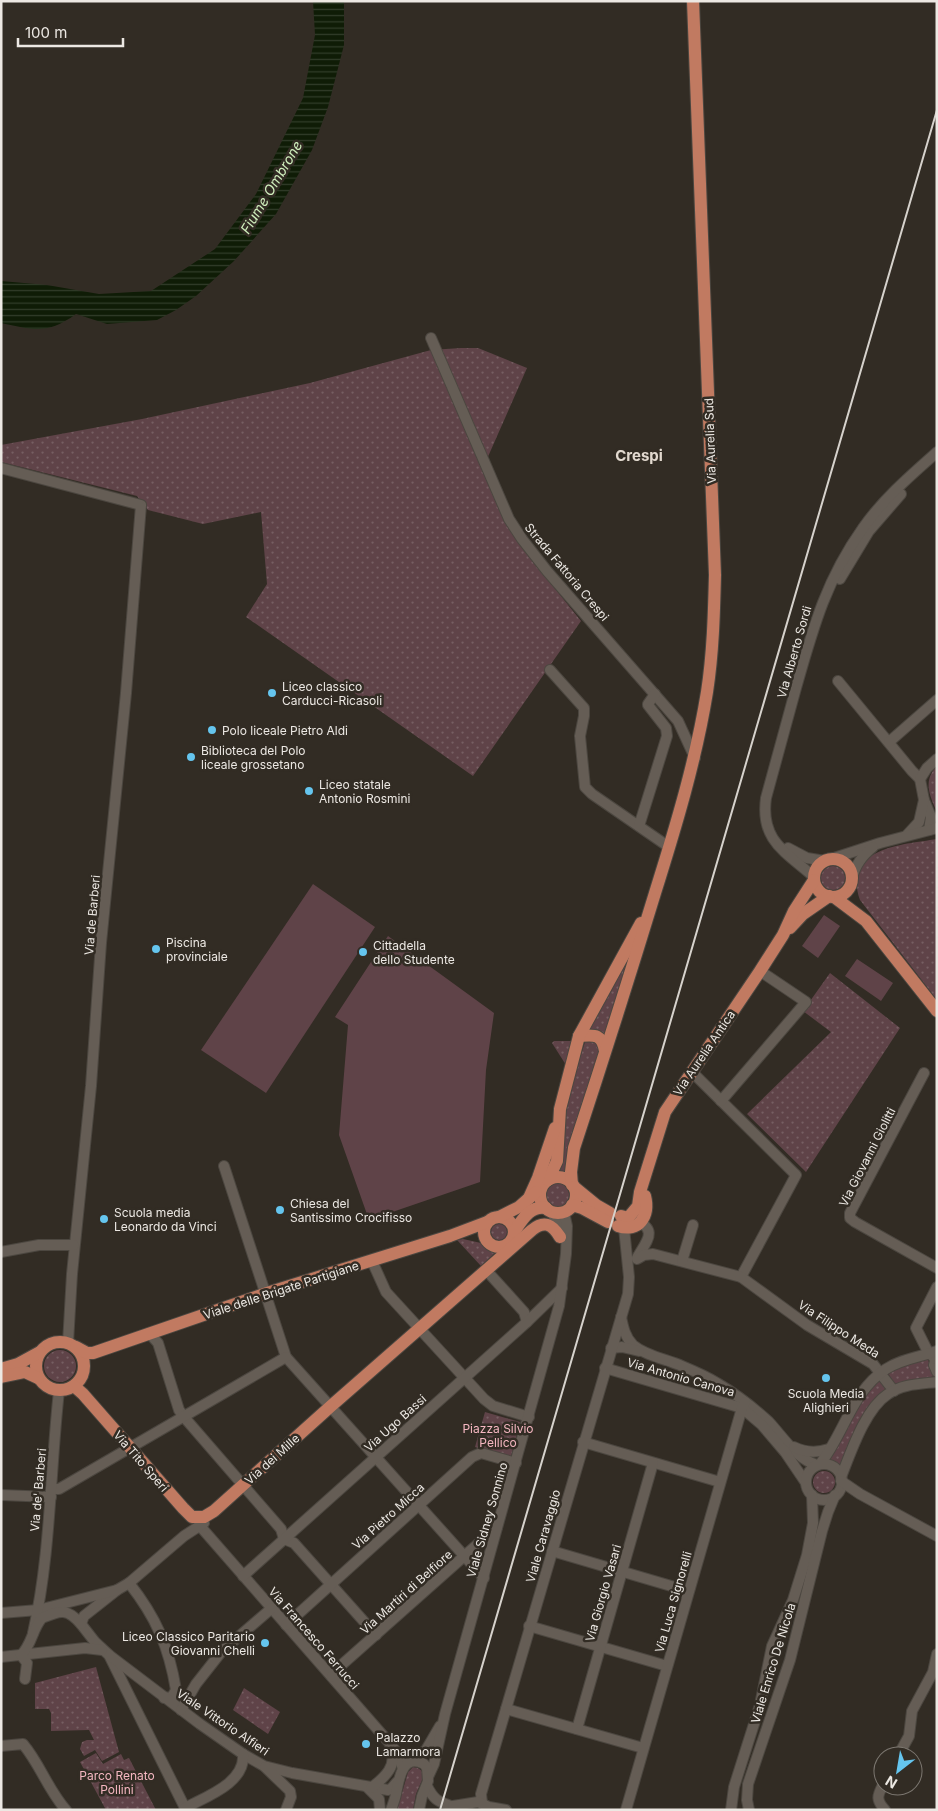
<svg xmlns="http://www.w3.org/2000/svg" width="938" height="1811" font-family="Inter,sans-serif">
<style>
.green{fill:url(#green-dots)}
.pitch{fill:#5f4348}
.water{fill:url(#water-rules)}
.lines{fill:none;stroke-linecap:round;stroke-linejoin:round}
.minor-casing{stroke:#4c4740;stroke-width:12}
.major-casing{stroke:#4c4740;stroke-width:14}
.minor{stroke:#655d55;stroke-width:10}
.major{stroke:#c17a61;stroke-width:12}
.rail{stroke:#d6d2cc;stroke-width:2}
.poi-dot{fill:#65c5ee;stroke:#322c24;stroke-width:2}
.labels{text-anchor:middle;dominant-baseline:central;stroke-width:5;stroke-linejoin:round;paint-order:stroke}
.street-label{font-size:12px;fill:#ece8e3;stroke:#322c24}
.poi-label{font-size:12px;fill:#ece8e3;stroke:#322c24;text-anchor:start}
.park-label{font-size:12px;fill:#f5b7c1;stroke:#322c24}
.water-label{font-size:14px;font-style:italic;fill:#d0efbd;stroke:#322c24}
.quarter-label{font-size:15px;font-weight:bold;fill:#e2d9cf;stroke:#322c24}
</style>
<defs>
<pattern id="green-dots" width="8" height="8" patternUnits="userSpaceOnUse" patternTransform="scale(1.25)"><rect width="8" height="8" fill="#5f4348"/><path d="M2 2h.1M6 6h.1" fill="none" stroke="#765e62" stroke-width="1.8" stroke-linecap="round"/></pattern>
<pattern id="water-rules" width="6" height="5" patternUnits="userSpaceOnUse" patternTransform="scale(1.25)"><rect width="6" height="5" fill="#0f1c06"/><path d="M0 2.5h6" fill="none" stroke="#323d2a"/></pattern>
</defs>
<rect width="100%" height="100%" fill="#322c24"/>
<g class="green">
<path d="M 461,348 L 478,348 L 527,368 L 483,468 L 532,560 L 581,621 L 473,776 L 246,617 L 267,584 L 261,512 L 203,524 L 148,510 L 137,496 L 1,462 L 1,445 L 142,419 L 310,383 L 431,350 Z"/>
<path d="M 937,766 L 937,812 C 929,795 923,780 937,766 Z"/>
<path d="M 937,839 L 937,1000 L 860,900 C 843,847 901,845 937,839 Z"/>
<circle cx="833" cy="878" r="12"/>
<path d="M 636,938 L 606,1039 L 586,1031 Z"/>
<path d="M 830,973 L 900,1028 L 806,1172 L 747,1114 L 831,1032 L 803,1011 Z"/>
<path d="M 591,1038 L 600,1047 L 566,1173 L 556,1172 L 561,1157 L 568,1095 L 585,1042 Z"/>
<path d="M 554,1041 L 573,1041 L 566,1065 L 552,1043 Z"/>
<circle cx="557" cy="1195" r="12"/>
<circle cx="499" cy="1232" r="8"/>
<path d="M 463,1239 L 481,1243 L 497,1251 L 481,1266 L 457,1240 Z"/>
<circle cx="60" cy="1366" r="16"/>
<path d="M 927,1358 L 936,1376 L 895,1384 L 887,1372 L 901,1364 Z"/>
<path d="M 879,1379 L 888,1388 L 873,1401 L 866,1412 L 841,1469 L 827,1461 L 867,1392 Z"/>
<path d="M 485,1412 L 520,1422 L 511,1457 L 475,1447 Z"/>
<circle cx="824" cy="1482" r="11"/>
<path d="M 96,1667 L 119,1752 L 102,1761 L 95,1750 L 84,1756 L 80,1749 L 82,1742 L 87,1740 L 94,1740 L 89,1730 L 51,1731 L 51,1713 L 49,1709 L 35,1709 L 35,1683 Z"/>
<path d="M 244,1688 L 280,1712 L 268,1734 L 233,1710 Z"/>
<path d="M 96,1753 L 103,1764 L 121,1754 L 124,1760 L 129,1758 L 156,1810 L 106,1810 L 80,1762 Z"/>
<path d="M 413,1767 L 418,1768 L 422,1771 L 423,1778 L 416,1794 L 413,1810 L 397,1810 L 408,1772 Z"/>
</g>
<g class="pitch">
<path d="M 313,884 L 375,927 L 266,1093 L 201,1050 Z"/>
<path d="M 824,915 L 840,926 L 818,958 L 802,946 Z"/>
<path d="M 388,936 L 494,1013 L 486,1070 L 480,1182 L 369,1220 L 339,1135 L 348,1025 L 335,1017 Z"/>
<path d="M 857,959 L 893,983 L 881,1001 L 845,976 Z"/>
</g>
<path class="water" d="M 313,1 L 344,1 L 344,45 L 328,107 L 312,150 L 276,214 L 234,261 L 196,296 L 176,310 L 157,320 L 107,324 L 76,314 C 47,335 34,330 1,323 L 1,281 L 47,285 L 99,294 L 151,291 L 215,249 L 256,194 L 303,98 L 315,35 Z"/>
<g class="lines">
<g class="minor-casing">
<g id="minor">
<path d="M 431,338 L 509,519 L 522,539 L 547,571 L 678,721 L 695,758"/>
<path d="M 1,468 L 141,505 L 126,693 L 101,943 L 91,1086 L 72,1274 L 68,1343"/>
<path d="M 840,579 L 869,531 L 901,494"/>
<path d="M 550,670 L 584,708 L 584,716 L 580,736 L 585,787 L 592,794 L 669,847"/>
<path d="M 838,681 L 912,771 L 920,779"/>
<path d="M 889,742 L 937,700"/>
<path d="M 639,826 L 667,736 L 666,728 L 648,705 L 648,704 L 655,694"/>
<path d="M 929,830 L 931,817 L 924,800 L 920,779 L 927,768 L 937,759"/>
<path d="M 907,835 L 919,822 L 924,800"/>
<path d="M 788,848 L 807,858 L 825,861"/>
<path d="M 831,859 L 880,843 L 937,828"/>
<path d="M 814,877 C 786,852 760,841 766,798 C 776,761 786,725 796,688 C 813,628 826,580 863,528 C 883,499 911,475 937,452"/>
<path d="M 852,878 C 856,864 862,856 873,847"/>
<path d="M 692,1072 L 796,1175 L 741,1277"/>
<path d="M 924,1073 L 850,1213 L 850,1218 L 855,1222 L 937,1268"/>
<path d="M 721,1101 L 806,1002 L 760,971"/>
<path d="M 224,1166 L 286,1357 L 484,1578"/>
<path d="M 551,1211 L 556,1220 L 560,1235"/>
<path d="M 634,1219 C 659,1230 647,1240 637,1258"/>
<path d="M 1,1252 L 39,1245 L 74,1245"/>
<path d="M 637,1259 L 644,1255 L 653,1254 L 741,1277 L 807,1325 L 873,1364 L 894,1391"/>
<path d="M 372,1261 L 386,1292 L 484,1399 L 493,1406 L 529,1417"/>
<path d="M 682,1261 L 693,1225"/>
<path d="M 486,1270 L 524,1312 L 527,1322"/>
<path d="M 621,1317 C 623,1327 625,1337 633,1345 C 646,1356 666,1359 682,1366 C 694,1371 706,1376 717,1383 C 736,1394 753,1407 769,1422 C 783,1437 796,1459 817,1465"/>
<path d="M 149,1333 L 158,1343 L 179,1410 L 184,1417 L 281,1529 L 284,1539 L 294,1543 L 376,1635"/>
<path d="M 611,1348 L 622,1347 L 639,1351"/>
<path d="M 937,1354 L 934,1365 L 937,1372"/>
<path d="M 935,1359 L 927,1350 L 916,1328 L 937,1287"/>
<path d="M 605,1368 L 742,1408 L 762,1425 L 785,1452 L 806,1483"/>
<path d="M 583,1442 L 720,1482"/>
<path d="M 794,1447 C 806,1453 817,1453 829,1449"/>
<path d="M 820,1464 C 844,1434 852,1391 886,1369 C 901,1359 920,1357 937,1351"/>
<circle cx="824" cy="1482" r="18"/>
<path d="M 841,1477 C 851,1452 865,1409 888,1394 C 902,1384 920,1384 937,1382"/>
<path d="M 841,1481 L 860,1494 L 937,1536"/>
<path d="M 51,1489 L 59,1489 L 286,1357"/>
<path d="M 1,1495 L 51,1497"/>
<path d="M 200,1526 L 393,1747 L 399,1757 L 403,1769"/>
<path d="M 552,1551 L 678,1588 L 685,1591 L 687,1596"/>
<path d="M 243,1576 L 527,1322 L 562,1288"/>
<path d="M 129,1583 C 156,1617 169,1647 176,1690 L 172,1697 L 164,1698"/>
<path d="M 117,1590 L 84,1616 L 81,1624 L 95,1642 L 109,1655 L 186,1810"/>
<path d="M 1,1613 L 38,1610 L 117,1590 L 129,1583 L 184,1536 L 204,1523"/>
<path d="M 286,1625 L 472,1457 L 481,1453 L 516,1463"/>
<path d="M 529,1626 L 667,1666"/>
<path d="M 33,1633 C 51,1554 50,1471 59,1391"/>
<path d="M 109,1655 L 200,1724 L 243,1754 L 264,1766 L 292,1773 L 388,1790 L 391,1789 L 397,1782"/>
<path d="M 1,1657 L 85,1648 L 102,1650"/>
<path d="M 332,1677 L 337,1669 L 497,1527"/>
<path d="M 25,1679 L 27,1663 L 21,1655 C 32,1645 32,1629 42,1618 C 61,1610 67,1608 81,1624"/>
<path d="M 506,1709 L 643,1748"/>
<path d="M 181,1710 L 196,1684 L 222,1651 L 272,1608"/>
<path d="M 577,1729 L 653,1463"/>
<path d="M 1,1746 L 23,1744 C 40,1764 48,1790 66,1810"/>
<path d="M 898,1756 L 909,1736 L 912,1711 L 933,1672 L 937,1654"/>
<path d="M 409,1762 L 426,1750 L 440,1726"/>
<path d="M 265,1767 L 290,1791 L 291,1797 L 286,1810"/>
<path d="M 428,1777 L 434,1764 L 445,1714 L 559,1306 L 566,1254 L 567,1226 L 565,1217 L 566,1210"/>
<path d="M 883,1785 C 877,1796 876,1800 885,1810"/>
<path d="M 427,1786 C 436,1805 443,1801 459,1810"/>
<path d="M 367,1787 L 379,1799 L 380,1810"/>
<path d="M 371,1788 C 384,1778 399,1765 390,1748"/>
<path d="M 482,1803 L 481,1794 L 628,1294 L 629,1277 L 624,1228"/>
<path d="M 453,1806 L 478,1802 L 489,1807 L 506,1810"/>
<path d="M 185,1808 C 205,1797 246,1783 243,1754"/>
<path d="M 391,1810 C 393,1804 395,1799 396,1794 C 399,1779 402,1753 424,1764 L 427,1768 L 428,1781 L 422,1796 L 419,1810"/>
<path d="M 626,1810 L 742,1408 L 745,1402"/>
<path d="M 731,1810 L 734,1787 L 760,1705 L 772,1646 L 793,1600 L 807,1555 L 813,1523 L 812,1495"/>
<path d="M 749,1810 L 747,1800 L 748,1784 L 790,1660 L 822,1531 L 828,1512 L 835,1495"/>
</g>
</g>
<g class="major-casing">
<g id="major">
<circle cx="833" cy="878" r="19"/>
<path d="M 834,897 L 866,921 L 937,1011"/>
<path d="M 790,928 L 803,914 L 829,896"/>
<path d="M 579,1036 C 594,1035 602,1033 605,1051"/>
<circle cx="558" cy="1195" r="18"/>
<path d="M 548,1180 L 557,1161 L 560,1109 L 579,1036 L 641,923"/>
<path d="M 572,1185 L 571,1172 L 574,1148 C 602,1063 629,978 655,893 C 676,826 696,760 707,692 C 713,653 714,614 715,575 L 693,1"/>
<path d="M 574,1187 L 596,1205 L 610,1213"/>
<path d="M 529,1198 L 538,1178 L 555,1128"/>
<path d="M 572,1205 L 582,1208 L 608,1222"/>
<path d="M 621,1216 L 628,1218 L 638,1206 L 640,1192 L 665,1112 L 760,971 L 783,935 L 794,911 L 814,880"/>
<circle cx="499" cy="1232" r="15"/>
<path d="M 499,1217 L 519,1207 L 536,1192"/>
<path d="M 618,1226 C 639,1233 650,1216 645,1196"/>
<path d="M 514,1232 C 522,1220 530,1205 546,1208"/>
<circle cx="60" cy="1366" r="24"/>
<path d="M 76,1347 L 87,1353 L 93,1353 L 267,1293 L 450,1236 L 487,1222"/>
<path d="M 1,1369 L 18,1364 L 40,1352"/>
<path d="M 1,1377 L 25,1372 L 38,1378"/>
<path d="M 74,1386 L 83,1394 L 183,1508 L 192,1517 L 204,1517 L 214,1511 L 331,1406 L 532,1230 C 544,1220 552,1224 560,1237"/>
</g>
</g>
<use href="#minor" class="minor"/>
<use href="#major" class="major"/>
<path class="rail" d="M 440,1810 L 937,110"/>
</g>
<g class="poi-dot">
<circle cx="272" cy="693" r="5"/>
<circle cx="212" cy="730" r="5"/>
<circle cx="191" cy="757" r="5"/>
<circle cx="309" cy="791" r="5"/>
<circle cx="156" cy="949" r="5"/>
<circle cx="363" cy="952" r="5"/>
<circle cx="280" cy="1210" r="5"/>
<circle cx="104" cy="1219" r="5"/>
<circle cx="826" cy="1378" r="5"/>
<circle cx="265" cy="1643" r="5"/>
<circle cx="366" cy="1744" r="5"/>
</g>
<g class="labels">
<g class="street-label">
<text transform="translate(710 441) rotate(-92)">Via Aurelia Sud</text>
<text transform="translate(567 572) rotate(50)">Strada Fattoria Crespi</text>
<text transform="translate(794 652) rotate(-74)">Via Alberto Sordi</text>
<text transform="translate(92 915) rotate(-85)">Via de Barberi</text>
<text transform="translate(704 1053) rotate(-56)">Via Aurelia Antica</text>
<text transform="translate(867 1157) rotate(-63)">Via Giovanni Giolitti</text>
<text transform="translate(281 1290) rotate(-18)">Viale delle Brigate Partigiane</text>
<text transform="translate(839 1329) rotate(33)">Via Filippo Meda</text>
<text transform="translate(681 1377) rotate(16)">Via Antonio Canova</text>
<text transform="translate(395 1423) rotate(-42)">Via Ugo Bassi</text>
<text transform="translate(272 1459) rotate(-42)">Via dei Mille</text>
<text transform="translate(141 1461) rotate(49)">Via Tito Speri</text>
<text transform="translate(38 1490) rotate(-85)">Via de' Barberi</text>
<text transform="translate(388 1516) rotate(-42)">Via Pietro Micca</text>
<text transform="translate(487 1520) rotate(-74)">Viale Sidney Sonnino</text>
<text transform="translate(543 1536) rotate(-74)">Viale Caravaggio</text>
<text transform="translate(406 1592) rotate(-42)">Via Martiri di Belfiore</text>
<text transform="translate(603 1593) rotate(-74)">Via Giorgio Vasari</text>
<text transform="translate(673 1602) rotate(-74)">Via Luca Signorelli</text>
<text transform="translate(314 1638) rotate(49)">Via Francesco Ferrucci</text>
<text transform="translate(773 1663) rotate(-73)">Viale Enrico De Nicola</text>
<text transform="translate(223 1722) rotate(34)">Viale Vittorio Alfieri</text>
</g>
<g class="poi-label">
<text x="282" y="686">Liceo classico<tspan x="282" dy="14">Carducci-Ricasoli</tspan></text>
<text x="222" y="730">Polo liceale Pietro Aldi</text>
<text x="201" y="750">Biblioteca del Polo<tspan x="201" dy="14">liceale grossetano</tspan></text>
<text x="319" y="784">Liceo statale<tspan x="319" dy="14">Antonio Rosmini</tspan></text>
<text x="166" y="942">Piscina<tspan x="166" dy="14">provinciale</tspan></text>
<text x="373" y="945">Cittadella<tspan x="373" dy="14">dello Studente</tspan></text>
<text x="290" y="1203">Chiesa del<tspan x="290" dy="14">Santissimo Crocifisso</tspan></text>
<text x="114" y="1212">Scuola media<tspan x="114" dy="14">Leonardo da Vinci</tspan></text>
<text x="826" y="1393" text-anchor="middle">Scuola Media<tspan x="826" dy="14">Alighieri</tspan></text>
<text x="255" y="1636" text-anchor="end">Liceo Classico Paritario<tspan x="255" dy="14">Giovanni Chelli</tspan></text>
<text x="376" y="1737">Palazzo<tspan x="376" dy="14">Lamarmora</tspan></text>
</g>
<g class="park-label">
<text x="498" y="1428">Piazza Silvio<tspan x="498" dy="14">Pellico</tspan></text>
<text x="117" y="1775">Parco Renato<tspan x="117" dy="14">Pollini</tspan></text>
</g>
<g class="water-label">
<text transform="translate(271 187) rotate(-59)">Fiume Ombrone</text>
</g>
<g class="quarter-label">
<text x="639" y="455">Crespi</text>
</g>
</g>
<rect width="938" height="1811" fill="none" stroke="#ece8e3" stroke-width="5"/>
<g transform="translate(898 1771) rotate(211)"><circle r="24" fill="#322c24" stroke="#7c7770"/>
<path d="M0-4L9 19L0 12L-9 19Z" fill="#65c5ee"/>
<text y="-8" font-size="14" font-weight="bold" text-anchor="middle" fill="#ece8e3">N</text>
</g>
<path d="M18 38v8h105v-8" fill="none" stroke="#ece8e3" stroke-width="2.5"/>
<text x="25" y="38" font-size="15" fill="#ece8e3" stroke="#322c24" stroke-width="4" paint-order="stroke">100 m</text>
</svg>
